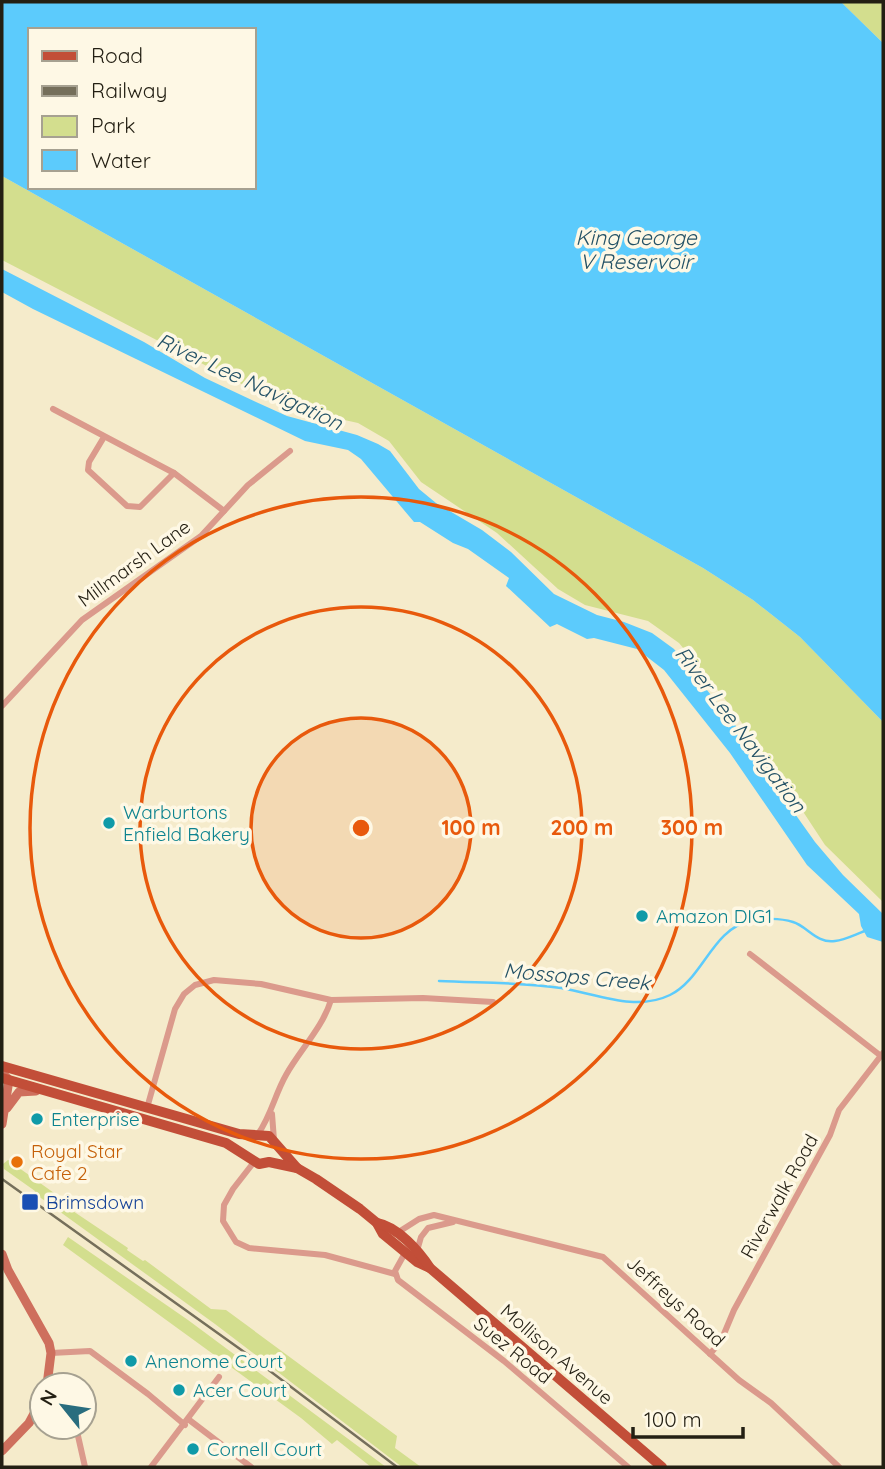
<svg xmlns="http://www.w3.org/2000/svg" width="885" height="1469" font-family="Quicksand,sans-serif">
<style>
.green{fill:#d3de8e}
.water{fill:#5ccbfc;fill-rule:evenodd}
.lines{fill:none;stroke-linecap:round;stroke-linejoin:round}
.stream{stroke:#5ccbfc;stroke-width:2.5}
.street{stroke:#db9a8c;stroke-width:6}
.secondary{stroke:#ce6f5d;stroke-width:9}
.primary{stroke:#c24e38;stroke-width:10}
.rail{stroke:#756f5b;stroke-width:2.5}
.ring{fill:none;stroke:#e8590c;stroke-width:3.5}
.culture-dot{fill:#0f9aa8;stroke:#fef8e5;stroke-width:2.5}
.food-dot{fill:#e8710a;stroke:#fef8e5;stroke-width:2.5}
.transit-dot{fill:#1a4fb4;stroke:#fef8e5;stroke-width:2.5}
.labels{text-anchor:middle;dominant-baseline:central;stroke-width:7;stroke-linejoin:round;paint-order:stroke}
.street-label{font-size:19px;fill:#231f13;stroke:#fef8e5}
.culture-label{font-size:19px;fill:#0d838f;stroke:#fef8e5;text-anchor:start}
.food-label{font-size:19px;fill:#c56008;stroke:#fef8e5;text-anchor:start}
.transit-label{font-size:19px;fill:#164399;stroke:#fef8e5;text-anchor:start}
.water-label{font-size:21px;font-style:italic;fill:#245266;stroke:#fef8e5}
.centre{fill:#e8590c;stroke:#fef8e5;stroke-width:3.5}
.ring-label{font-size:21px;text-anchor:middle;font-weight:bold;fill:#e8590c;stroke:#fef8e5;stroke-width:7;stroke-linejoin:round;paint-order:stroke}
</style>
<rect width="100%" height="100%" fill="#f5ebcb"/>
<g class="green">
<path d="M 841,2 L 883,2 L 883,43 Z"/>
<path d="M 2,176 L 703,568 L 753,600 L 800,637 L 883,722 L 883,902 L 825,845 L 779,775 L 722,695 L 679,643 L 648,621 L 585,605 L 558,589 L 497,533 L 421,482 L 389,441 L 358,423 L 286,407 L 2,260 Z"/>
<path d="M 8,1160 L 61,1198 L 58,1201 L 128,1248 L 127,1250 L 143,1261 L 145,1260 L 211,1309 L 226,1310 L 397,1436 L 395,1448 L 421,1467 L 402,1467 L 215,1324 L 34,1193 L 35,1191 L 4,1169 L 3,1164 Z"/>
<path d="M 68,1237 L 188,1320 L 386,1467 L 371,1467 L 337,1440 L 332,1444 L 301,1418 L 63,1245 Z"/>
</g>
<g class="water">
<path d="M 2,2 L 841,2 L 883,43 L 883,722 L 800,637 L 753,600 L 703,568 L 2,176 ZM 30,30 L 254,30 L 254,187 L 30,187 Z"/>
<path d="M 2,269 L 144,342 L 205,378 L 256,402 L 287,416 L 357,435 L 378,444 L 390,451 L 419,489 L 436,503 L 482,530 L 511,552 L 554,594 L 597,615 L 624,622 L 652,633 L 674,649 L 768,766 L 788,804 L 815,842 L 843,875 L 883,914 L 883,942 L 867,937 L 861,926 L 859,914 L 807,865 L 730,753 L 664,670 L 637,649 L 594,638 L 587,639 L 557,624 L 550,627 L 506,586 L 509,578 L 468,549 L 453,543 L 420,522 L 414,522 L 361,459 L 348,450 L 305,441 L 33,309 L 2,292 Z"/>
</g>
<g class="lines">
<path class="stream" d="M 439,981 C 479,983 521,982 561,988 C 597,994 635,1012 670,995 C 703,979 712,929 750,921 C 763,918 780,918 793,922 C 807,926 817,944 835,941 C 845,940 856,934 865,931"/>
<g class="street">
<path d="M 53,409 L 174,473 L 224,511"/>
<path d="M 104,437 L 89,462 L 88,470 L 127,506 L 140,507 L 174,473"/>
<path d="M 2,706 L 82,620 L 201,536 L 248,485 L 290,451"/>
<path d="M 750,954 L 881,1056"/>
<path d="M 147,1108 L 175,1009 L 184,994 L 195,985 L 214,980 L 261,984 L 331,1000 L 423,998 L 493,1002"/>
<path d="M 272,1114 L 274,1140"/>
<path d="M 258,1134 C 271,1116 275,1094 286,1075 C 300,1050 323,1027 331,1000"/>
<path d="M 254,1162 L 233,1189 L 224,1205 L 223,1221 L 236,1242 L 249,1248 L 325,1255 L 395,1274"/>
<path d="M 397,1233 L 419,1219 L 434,1215 L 603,1257 L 739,1380 L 771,1403 L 839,1467"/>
<path d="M 417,1251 L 421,1237 L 428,1228 L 453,1222"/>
<path d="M 405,1253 L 395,1271 L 398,1280 L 504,1361 L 628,1467"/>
<path d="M 51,1353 L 90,1351 L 148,1394 L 185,1425"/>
<path d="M 710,1354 L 721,1341 L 734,1310 L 830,1135 L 839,1110 L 883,1053"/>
<path d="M 188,1419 L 251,1467"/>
<path d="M 76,1427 L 85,1467"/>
<path d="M 151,1467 L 219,1377"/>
</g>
<g class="secondary">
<path d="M 2,1073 L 9,1080 L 2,1124"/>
<path d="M 7,1108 L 19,1092 L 36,1091"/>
<path d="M 2,1254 L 8,1270 L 49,1343 L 51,1353 L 47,1385"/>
<path d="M 2,1451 L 29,1423 L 42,1399"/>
</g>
<g class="primary">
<path d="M 2,1066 L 239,1134 L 269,1136 L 297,1168"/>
<path d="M 2,1078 L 226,1143 L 259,1164 L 269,1162 L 297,1168 L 316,1179 L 360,1209 L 377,1223 L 383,1234 L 417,1262 L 430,1268"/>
<path d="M 377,1223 C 398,1227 419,1251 430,1268 L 662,1467"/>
</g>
<path class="rail" d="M 2,1179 L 254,1359 L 397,1467"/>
</g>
<circle cx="361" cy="828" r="110" fill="#e8590c" fill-opacity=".12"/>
<g class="ring">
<circle cx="361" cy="828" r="110"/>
<circle cx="361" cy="828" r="221"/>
<circle cx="361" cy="828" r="331"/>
</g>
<g class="culture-dot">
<circle cx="109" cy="823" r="7"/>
<circle cx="642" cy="916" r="7"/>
<circle cx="37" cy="1119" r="7"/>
<circle cx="131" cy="1361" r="7"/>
<circle cx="179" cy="1390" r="7"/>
<circle cx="193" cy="1449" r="7"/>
</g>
<circle class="food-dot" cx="17" cy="1162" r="7"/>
<rect class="transit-dot" x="21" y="1193" width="18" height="18" rx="3.5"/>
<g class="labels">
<g class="street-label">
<text transform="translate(134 563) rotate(-36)">Millmarsh Lane</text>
<text transform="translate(779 1196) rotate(-61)">Riverwalk Road</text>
<text transform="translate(676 1301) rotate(42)">Jeffreys Road</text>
<text transform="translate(513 1350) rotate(39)">Suez Road</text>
<text transform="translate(557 1354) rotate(41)">Mollison Avenue</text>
</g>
<g class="culture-label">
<text x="123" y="812">Warburtons<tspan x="123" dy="22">Enfield Bakery</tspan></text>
<text x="656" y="916">Amazon DIG1</text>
<text x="51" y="1119">Enterprise</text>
<text x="145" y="1361">Anenome Court</text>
<text x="193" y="1390">Acer Court</text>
<text x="207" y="1449">Cornell Court</text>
</g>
<g class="food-label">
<text x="31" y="1151">Royal Star<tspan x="31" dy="22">Cafe 2</tspan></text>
</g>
<g class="transit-label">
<text x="46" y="1202">Brimsdown</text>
</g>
<g class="water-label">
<text x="636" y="237">King George<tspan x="636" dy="24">V Reservoir</tspan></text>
<text transform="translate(250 381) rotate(25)">River Lee Navigation</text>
<text transform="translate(741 729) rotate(53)">River Lee Navigation</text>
<text transform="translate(577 976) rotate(5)">Mossops Creek</text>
</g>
</g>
<circle cx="361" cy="828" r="10" class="centre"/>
<g class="ring-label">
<text x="471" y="835">100 m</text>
<text x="582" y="835">200 m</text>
<text x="692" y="835">300 m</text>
</g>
<rect width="885" height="1469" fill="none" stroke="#231f13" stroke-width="7"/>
<rect x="28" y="28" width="228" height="161" fill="#fef8e5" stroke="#a6a191" stroke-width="2"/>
<rect x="42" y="51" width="35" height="10" fill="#c24e38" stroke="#a6a191" stroke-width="2"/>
<text x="91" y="63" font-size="21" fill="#231f13">Road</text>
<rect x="42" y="86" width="35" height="10" fill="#756f5b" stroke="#a6a191" stroke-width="2"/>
<text x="91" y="98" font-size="21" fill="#231f13">Railway</text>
<rect x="42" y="116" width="35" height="21" fill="#d3de8e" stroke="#a6a191" stroke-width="2"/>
<text x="91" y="133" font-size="21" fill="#231f13">Park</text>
<rect x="42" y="150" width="35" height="21" fill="#5ccbfc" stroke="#a6a191" stroke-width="2"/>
<text x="91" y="168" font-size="21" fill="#231f13">Water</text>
<g transform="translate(63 1406) rotate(300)"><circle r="33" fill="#fef8e5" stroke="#a6a191" stroke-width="2"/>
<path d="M0-5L12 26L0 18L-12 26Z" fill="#296d7e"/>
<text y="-10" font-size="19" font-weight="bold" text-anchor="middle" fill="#231f13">N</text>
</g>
<path d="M633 1427v10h110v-10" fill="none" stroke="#231f13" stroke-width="3.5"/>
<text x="644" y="1427" font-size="21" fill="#231f13" stroke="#fef8e5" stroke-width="5" paint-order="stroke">100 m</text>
</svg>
